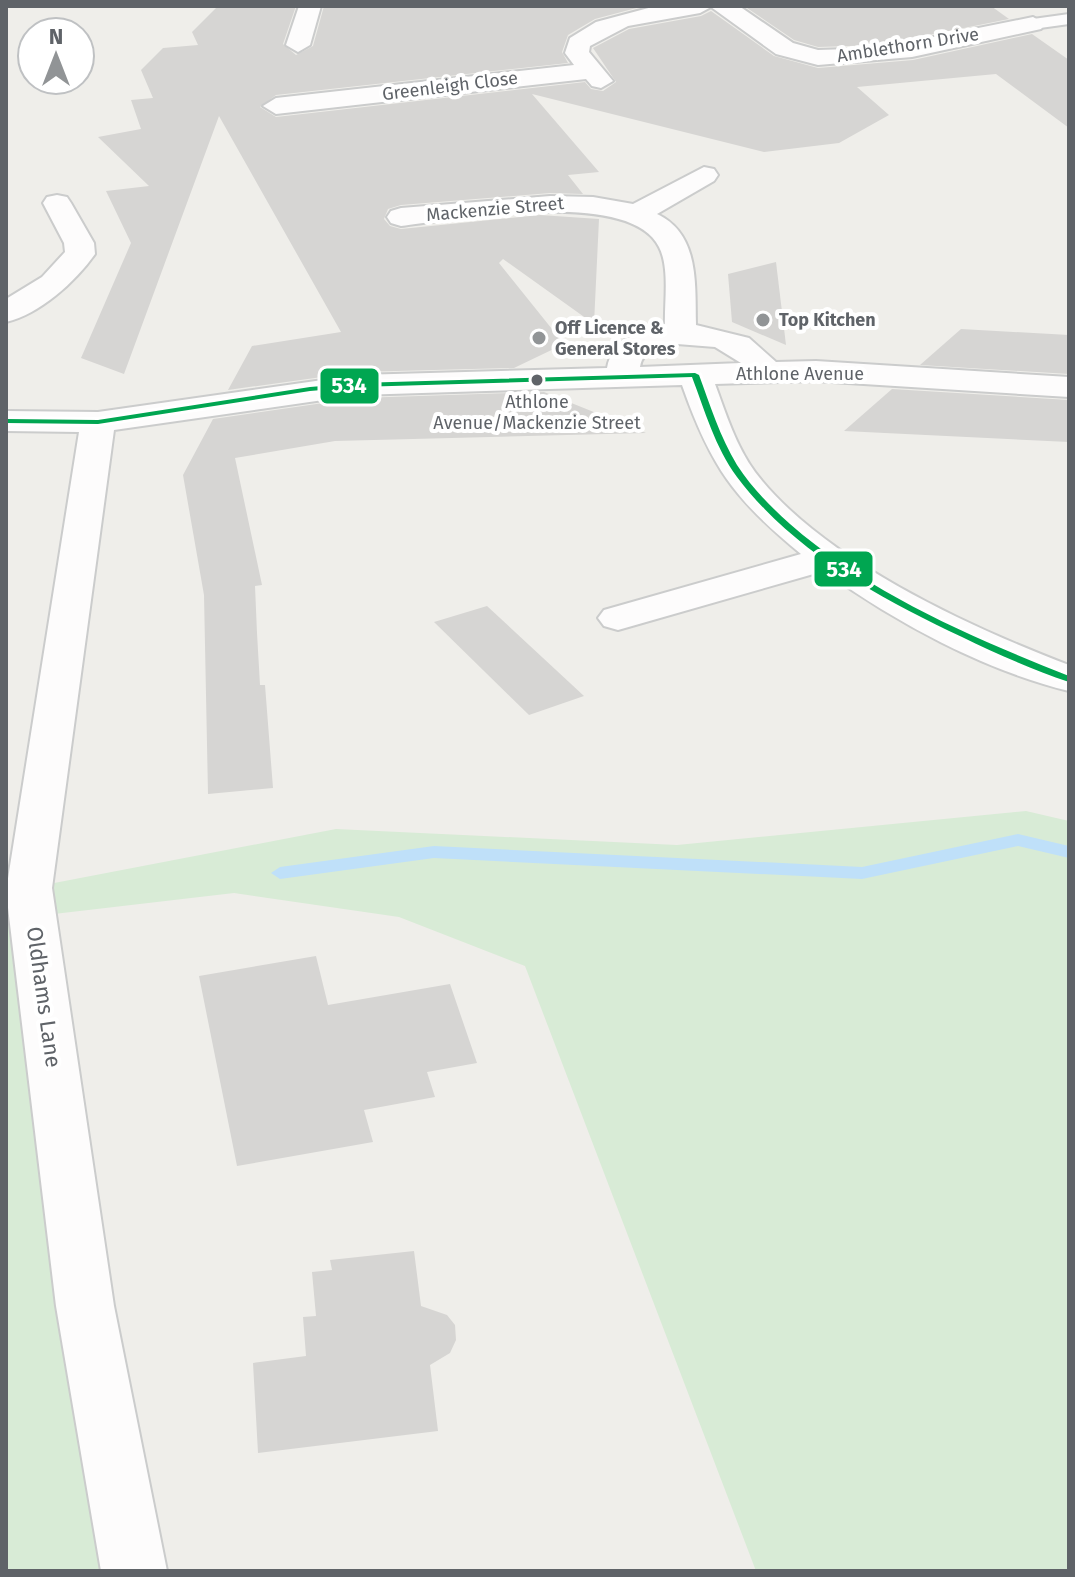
<svg xmlns="http://www.w3.org/2000/svg" width="1075" height="1577" font-family="'Fira Sans',sans-serif">
<style>
.green{fill:#d8ebd6}
.lines{fill:none;stroke-linecap:round;stroke-linejoin:round}
.stream{fill:#bfe0f9;fill-rule:evenodd}
.building{fill:#d6d5d3}
.lane-casing{stroke:#cbcccc;stroke-width:4}
.street-casing{stroke:#cbcccc;stroke-width:4}
.lane{fill:#fdfcfc;fill-rule:evenodd}
.street{fill:#fdfcfc;fill-rule:evenodd}
.bus-1-casing{stroke:#fff;stroke-width:6}
.bus-1{fill:#00a651;fill-rule:evenodd}
.poi-dot{fill:#919496;stroke:#fff;stroke-width:3}
.bus-dot{fill:#5f6368;stroke:#fff;stroke-width:3}
.labels{text-anchor:middle;dominant-baseline:central;stroke-width:8;stroke-linejoin:round;paint-order:stroke}
.far-street-label{font-size:18px;fill:#5f6368;stroke:#fff}
.far-poi-label{font-size:18px;font-weight:bold;fill:#5f6368;stroke:#fff;text-anchor:start}
.far-bus-label{font-size:18px;fill:#5f6368;stroke:#fff}
.street-label{font-size:22px;fill:#5f6368;stroke:#fff}
.line-badge{stroke:#fff;stroke-width:3}
.badge-label{font-size:22px;text-anchor:middle;font-weight:bold;fill:#fff}
</style>
<rect width="100%" height="100%" fill="#efeeea"/>
<g class="green">
<path d="M 1026,811 L 1069,821 L 1069,1571 L 756,1571 L 525,966 L 399,917 L 234,893 L 54,914 L 49,884 L 336,829 L 677,845 Z"/>
<path d="M 6,878 L 29,888 L 134,1571 L 6,1571 Z"/>
</g>
<g class="lines">
<path class="stream" d="M 1018,834 L 1069,846 L 1069,858 L 1018,846 L 862,879 L 434,858 L 280,879 L 271,873 L 280,867 L 434,846 L 862,867 Z"/>
</g>
<g class="building">
<path d="M 218,6 L 296,6 L 283,44 L 296,55 L 313,46 L 324,6 L 644,6 L 595,19 L 568,35 L 562,52 L 568,63 L 276,95 L 260,107 L 276,117 L 585,82 L 591,89 L 603,91 L 616,82 L 593,48 L 629,29 L 701,16 L 711,11 L 774,56 L 818,68 L 913,60 L 1032,34 L 1069,60 L 1069,128 L 996,74 L 857,87 L 889,115 L 839,143 L 764,152 L 532,94 L 599,172 L 568,175 L 583,194 L 550,193 L 401,205 L 388,209 L 384,219 L 390,226 L 401,229 L 540,215 L 599,219 L 594,324 L 503,259 L 499,263 L 564,344 L 514,368 L 358,372 L 228,390 L 252,346 L 341,332 L 219,116 L 124,374 L 81,358 L 131,243 L 106,191 L 149,186 L 98,137 L 141,129 L 131,100 L 153,98 L 141,70 L 163,48 L 198,45 L 192,32 Z"/>
<path d="M 744,6 L 991,6 L 1009,19 L 879,45 L 818,47 L 794,40 Z"/>
<path d="M 776,262 L 786,345 L 732,322 L 728,274 Z"/>
<path d="M 961,329 L 1069,335 L 1069,374 L 920,365 Z"/>
<path d="M 892,389 L 1069,400 L 1069,442 L 844,431 Z"/>
<path d="M 544,392 L 646,433 L 335,441 L 235,458 L 262,585 L 255,586 L 257,633 L 260,685 L 265,685 L 273,788 L 208,794 L 204,595 L 183,475 L 213,419 L 358,398 Z"/>
<path d="M 487,606 L 584,696 L 529,715 L 434,622 Z"/>
<path d="M 316,956 L 328,1005 L 450,984 L 477,1063 L 427,1072 L 435,1097 L 364,1110 L 373,1142 L 237,1166 L 199,976 Z"/>
<path d="M 414,1251 L 421,1306 L 447,1315 L 455,1325 L 456,1340 L 450,1353 L 430,1365 L 438,1431 L 258,1453 L 253,1363 L 306,1356 L 303,1317 L 316,1316 L 312,1272 L 332,1270 L 330,1260 Z"/>
</g>
<g class="lines">
<g class="lane-casing">
<path id="lane" d="M 1069,14 L 1069,24 L 1033,29 L 1025,24 L 1033,19 Z"/>
</g>
<g class="street-casing">
<g id="street">
<path d="M 299,6 L 321,6 L 310,45 L 298,52 L 286,45 Z"/>
<path d="M 656,6 L 739,6 L 793,43 L 818,50 L 879,48 L 1033,17 L 1045,24 L 1041,29 L 912,57 L 818,65 L 776,54 L 711,7 L 700,13 L 628,26 L 590,46 L 589,52 L 613,81 L 601,88 L 592,86 L 586,79 L 276,114 L 263,106 L 276,98 L 574,65 L 565,53 L 570,38 L 596,22 Z"/>
<path d="M 704,167 L 714,169 L 718,175 L 714,181 L 657,214 C 700,234 695,285 696,325 L 749,338 L 776,362 L 816,361 L 1069,377 L 1069,397 L 816,381 L 715,384 C 726,414 736,446 755,472 C 821,559 969,627 1069,665 L 1069,691 C 983,670 895,622 824,571 L 632,626 L 618,630 L 604,626 L 598,618 L 604,610 L 801,554 C 734,499 711,467 682,385 L 358,395 L 114,430 L 52,888 L 114,1306 L 167,1571 L 101,1571 L 56,1306 L 6,891 L 79,432 L 6,431 L 6,411 L 98,412 L 358,375 L 607,368 C 612,339 640,330 665,326 C 664,303 670,268 659,247 C 630,188 456,219 401,226 L 391,223 L 387,217 L 391,211 L 401,208 L 550,196 L 593,197 L 633,204 ZM 677,344 L 715,347 L 741,363 L 640,367 C 643,348 661,346 677,344 Z"/>
<path d="M 57,195 L 67,197 L 71,203 L 94,243 L 95,254 C 75,282 40,314 6,322 L 6,299 L 42,277 L 65,252 L 64,243 L 43,203 L 47,197 Z"/>
</g>
</g>
<use href="#lane" class="lane"/>
<use href="#street" class="street"/>
<g class="bus-1-casing">
<path id="bus-1" d="M 695,373 L 699,375 C 710,405 720,437 737,465 C 751,487 771,507 790,524 C 870,594 971,637 1069,676 L 1069,682 C 1033,670 997,654 962,637 C 879,598 793,551 737,477 C 715,447 705,411 692,377 L 358,387 L 310,391 L 98,424 L 6,423 L 6,419 L 98,420 L 310,387 L 358,383 Z"/>
</g>
<use href="#bus-1" class="bus-1"/>
</g>
<g class="poi-dot">
<circle cx="763" cy="320" r="8"/>
<circle cx="539" cy="338" r="8"/>
</g>
<circle class="bus-dot" cx="537" cy="380" r="7"/>
<g class="labels">
<g class="far-street-label">
<text transform="translate(908 45) rotate(-9)">Amblethorn Drive</text>
<text transform="translate(450 86) rotate(-7)">Greenleigh Close</text>
<text transform="translate(495 209) rotate(-5)">Mackenzie Street</text>
<text x="800" y="374">Athlone Avenue</text>
</g>
<g class="far-poi-label">
<text x="779" y="320">Top Kitchen</text>
<text x="555" y="328">Off Licence &amp;<tspan x="555" dy="21">General Stores</tspan></text>
</g>
<g class="far-bus-label">
<text x="537" y="402">Athlone<tspan x="537" dy="21">Avenue/Mackenzie Street</tspan></text>
</g>
<g class="street-label">
<text transform="translate(44 997) rotate(82)">Oldhams Lane</text>
</g>
</g>
<g class="line-badge">
<rect x="319" y="367" width="61" height="38" rx="8" fill="#00a651"/>
<rect x="813" y="550" width="61" height="38" rx="8" fill="#00a651"/>
</g>
<g class="badge-label">
<text x="349" y="393">534</text>
<text x="844" y="577">534</text>
</g>
<rect width="1075" height="1577" fill="none" stroke="#5f6368" stroke-width="16"/>
<g transform="translate(56 56)"><circle r="38" fill="#ffffff" stroke="#bfc1c3" stroke-width="2"/>
<path d="M0-6L14 30L0 20L-14 30Z" fill="#919496"/>
<text y="-12" font-size="22" font-weight="bold" text-anchor="middle" fill="#5f6368">N</text>
</g>
</svg>
